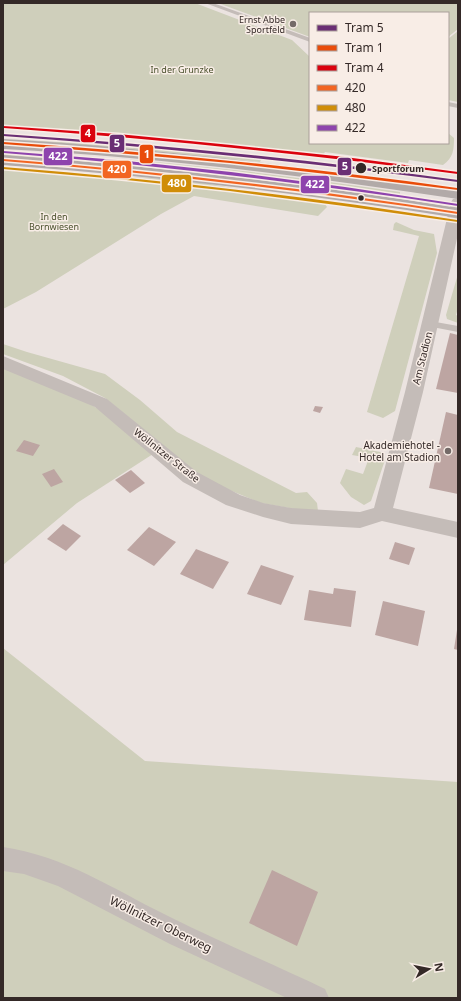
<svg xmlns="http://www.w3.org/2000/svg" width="461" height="1001" font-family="'Noto Sans',sans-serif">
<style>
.green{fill:#cfcfbb}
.building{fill:#bda5a2}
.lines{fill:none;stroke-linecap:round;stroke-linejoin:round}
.lane{fill:#c4bcb8;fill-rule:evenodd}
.street{fill:#c4bcb8;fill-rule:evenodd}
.primary{fill:#b2aaa8;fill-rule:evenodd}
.bus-1-casing{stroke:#f8ede6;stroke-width:3}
.bus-2-casing{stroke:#f8ede6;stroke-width:3}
.bus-3-casing{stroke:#f8ede6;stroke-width:3}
.bus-1{fill:#f26522;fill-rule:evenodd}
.bus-2{fill:#d08d08;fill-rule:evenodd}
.bus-3{fill:#8e44ad;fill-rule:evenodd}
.tram-1-casing{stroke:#f8ede6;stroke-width:3}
.tram-2-casing{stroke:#f8ede6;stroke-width:3}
.tram-3-casing{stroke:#f8ede6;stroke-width:3}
.tram-1{fill:#6a2e74;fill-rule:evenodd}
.tram-2{fill:#e94c0a;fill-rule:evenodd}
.tram-3{fill:#da020e;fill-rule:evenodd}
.poi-dot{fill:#746a68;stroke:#f8ede6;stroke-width:1.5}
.stop-dot{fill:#342927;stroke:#f8ede6;stroke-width:1.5}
.labels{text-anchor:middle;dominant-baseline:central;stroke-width:3;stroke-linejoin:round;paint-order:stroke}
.far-poi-label{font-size:9px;fill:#342927;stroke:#f8ede6;text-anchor:end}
.far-park-label{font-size:9px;fill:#4a512d;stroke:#f8ede6}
.far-stop-label{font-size:9px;font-weight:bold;fill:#342927;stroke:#f8ede6;text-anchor:start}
.street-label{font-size:10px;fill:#342927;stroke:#f8ede6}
.poi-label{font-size:10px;fill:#342927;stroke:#f8ede6;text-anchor:end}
.near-street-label{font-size:12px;fill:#342927;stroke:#f8ede6}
.line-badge{stroke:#f8ede6;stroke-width:1.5}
.badge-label{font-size:11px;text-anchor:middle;font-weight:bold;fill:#fff}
</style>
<rect width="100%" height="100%" fill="#ebe3e0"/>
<g class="green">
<path d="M 3,3 L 195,3 L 292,40 L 310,57 L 310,143 L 448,143 L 448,133 L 454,138 C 454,150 453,158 443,165 L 409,160 L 408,163 L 325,152 L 323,155 C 216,144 110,132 3,127 Z"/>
<path d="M 218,3 L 458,3 L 458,29 L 448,37 L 448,13 L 310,13 L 310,37 Z"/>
<path d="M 458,31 L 458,102 L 448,100 L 448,39 Z"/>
<path d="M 3,139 L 79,143 L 262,158 L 260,162 L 134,149 Z"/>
<path d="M 3,151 C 136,158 268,172 400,192 L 400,194 L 284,178 L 219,174 L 127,164 L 3,156 Z"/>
<path d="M 3,169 L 198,181 L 198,182 L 325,204 L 327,207 L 318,216 L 194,196 L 161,214 L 36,292 L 3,309 Z"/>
<path d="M 396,222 L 414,230 L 434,234 L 437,253 L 395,411 L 383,418 L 367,412 L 419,236 L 393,230 L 394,224 Z"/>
<path d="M 458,274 L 458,308 L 456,315 L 458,316 L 458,323 L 447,319 L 446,315 Z"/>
<path d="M 3,344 L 27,352 L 105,374 L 140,400 L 177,432 L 296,493 L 307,492 L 317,503 L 318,511 L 306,511 L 261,503 L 222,487 L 202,477 L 105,398 L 63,376 L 3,354 Z"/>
<path d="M 3,366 L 77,396 L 108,415 L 153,454 L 77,503 L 3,565 Z"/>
<path d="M 356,447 L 380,452 L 383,454 L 385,460 L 371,501 L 364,505 L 351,497 L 340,483 L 346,469 L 363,474 L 369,458 L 352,455 Z"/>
<path d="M 3,648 L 145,761 L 458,782 L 458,998 L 3,998 Z"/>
</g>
<g class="building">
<path d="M 450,333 L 458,335 L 458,393 L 436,389 Z"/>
<path d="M 315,406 L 323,407 L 320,413 L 313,411 Z"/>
<path d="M 446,412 L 458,415 L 458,494 L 429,488 Z"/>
<path d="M 24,440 L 40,445 L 33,456 L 16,451 Z"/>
<path d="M 54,469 L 63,482 L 51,487 L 42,474 Z"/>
<path d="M 131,470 L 145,483 L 130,493 L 115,480 Z"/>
<path d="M 63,524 L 81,536 L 66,551 L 47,539 Z"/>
<path d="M 149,527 L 176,542 L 154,566 L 127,550 Z"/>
<path d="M 395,542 L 415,548 L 409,565 L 389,559 Z"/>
<path d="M 196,549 L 229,562 L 213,589 L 180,574 Z"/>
<path d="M 261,565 L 294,576 L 281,605 L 247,594 Z"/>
<path d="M 334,588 L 356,591 L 351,627 L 304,620 L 309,590 L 333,594 Z"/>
<path d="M 383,601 L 425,611 L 418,646 L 375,635 Z"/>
<path d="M 457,630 L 458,630 L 458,650 L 454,649 Z"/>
<path d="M 272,870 L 318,892 L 297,946 L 249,923 Z"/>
</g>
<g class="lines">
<g class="lane">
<path d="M 205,3 L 213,3 L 310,38 L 310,42 Z"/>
<path d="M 448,102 L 458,104 L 458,108 L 448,106 Z"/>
<path d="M 430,321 L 458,326 L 458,332 L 427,326 L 426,324 Z"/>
</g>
<g class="street">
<path d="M 458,198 L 458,234 L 423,392 L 393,508 L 458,522 L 458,538 L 382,521 L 360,528 L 291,524 L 263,517 L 226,505 L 183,482 L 95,407 L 3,369 L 3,356 L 107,399 L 197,472 L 240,495 L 263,503 L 291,508 L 360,512 L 374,508 L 405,392 L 451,202 L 453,199 Z"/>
<path d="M 3,847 C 65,856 113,889 168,916 C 220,942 273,964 325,989 L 329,998 L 287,998 L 170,944 L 58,886 L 24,874 L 3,871 Z"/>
</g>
<g class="primary">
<path d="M 3,139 C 156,148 307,167 458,189 L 458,199 C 307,176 156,157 3,149 Z"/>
<path d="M 3,155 C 156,166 307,184 458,208 L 458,218 C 307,194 156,176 3,165 Z"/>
</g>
<g class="bus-1-casing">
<path id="bus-1" d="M 3,159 C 155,171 307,188 458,212 L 458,214 C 307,191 155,173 3,161 Z"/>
</g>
<g class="bus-2-casing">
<path id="bus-2" d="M 3,167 C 155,179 306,196 457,220 L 458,220 L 458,222 L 344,206 L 230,191 L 117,179 L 3,169 Z"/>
</g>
<g class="bus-3-casing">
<path id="bus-3" d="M 3,151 L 118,160 L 231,172 L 345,187 L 458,204 L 458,206 C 307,183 156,165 4,153 L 3,153 Z"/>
</g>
<use href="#bus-1" class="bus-1"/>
<use href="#bus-2" class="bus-2"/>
<use href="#bus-3" class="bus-3"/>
<g class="tram-1-casing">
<path id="tram-1" d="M 3,134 C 155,144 307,159 458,180 L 458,182 C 307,162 155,147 3,136 Z"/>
</g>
<g class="tram-2-casing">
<path id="tram-2" d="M 3,142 C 155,152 306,167 457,188 L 458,188 L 458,190 L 344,176 L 230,163 L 117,153 L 3,144 Z"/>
</g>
<g class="tram-3-casing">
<path id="tram-3" d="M 3,126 L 118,134 L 231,145 L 345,157 L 458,172 L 458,174 C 307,154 156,139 4,128 L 3,128 Z"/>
</g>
<use href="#tram-1" class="tram-1"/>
<use href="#tram-2" class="tram-2"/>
<use href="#tram-3" class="tram-3"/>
</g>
<g class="poi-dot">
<circle cx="293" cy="24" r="4"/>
<circle cx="448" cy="451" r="4"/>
</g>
<g class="stop-dot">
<circle cx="361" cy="168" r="6"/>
<circle cx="361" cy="198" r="3.5"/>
</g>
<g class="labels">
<g class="far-poi-label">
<text x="285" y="19">Ernst Abbe<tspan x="285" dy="10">Sportfeld</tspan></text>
</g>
<g class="far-park-label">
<text x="182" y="69">In der Grunzke</text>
<text x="54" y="216">In den<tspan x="54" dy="10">Bornwiesen</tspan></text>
</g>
<g class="far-stop-label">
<text x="372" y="168">Sportforum</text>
</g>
<g class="street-label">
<text transform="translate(422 358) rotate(-76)">Am Stadion</text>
<text transform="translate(167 455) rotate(38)">Wöllnitzer Straße</text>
</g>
<g class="poi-label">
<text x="440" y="445">Akademiehotel -<tspan x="440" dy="12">Hotel am Stadion</tspan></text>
</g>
<g class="near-street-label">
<text transform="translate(161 924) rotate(26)">Wöllnitzer Oberweg</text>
</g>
</g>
<g class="line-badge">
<rect x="80" y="124" width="16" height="19" rx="4" fill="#da020e"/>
<rect x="109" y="134" width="16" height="19" rx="4" fill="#6a2e74"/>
<rect x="139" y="144" width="15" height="20" rx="4" fill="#e94c0a"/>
<rect x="43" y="147" width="30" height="19" rx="4" fill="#8e44ad"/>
<rect x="337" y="157" width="15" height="19" rx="4" fill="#6a2e74"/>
<rect x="102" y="160" width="30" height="19" rx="4" fill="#f26522"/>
<rect x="161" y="174" width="31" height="19" rx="4" fill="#d08d08"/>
<rect x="300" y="175" width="30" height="19" rx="4" fill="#8e44ad"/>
</g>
<g class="badge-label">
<text x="88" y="137">4</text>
<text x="117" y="147">5</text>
<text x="147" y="158">1</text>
<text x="58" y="160">422</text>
<text x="345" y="170">5</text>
<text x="117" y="173">420</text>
<text x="177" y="187">480</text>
<text x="315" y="188">422</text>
</g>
<rect width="461" height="1001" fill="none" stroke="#342927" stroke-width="8"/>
<rect x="309" y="12" width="140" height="132" fill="#f8ede6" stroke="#aa9f9a"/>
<rect x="317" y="25" width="20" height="6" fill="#6a2e74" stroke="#aa9f9a"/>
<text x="345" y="32" font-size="12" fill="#342927">Tram 5</text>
<rect x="317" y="45" width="20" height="6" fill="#e94c0a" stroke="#aa9f9a"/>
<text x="345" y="52" font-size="12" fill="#342927">Tram 1</text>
<rect x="317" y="65" width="20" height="6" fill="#da020e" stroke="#aa9f9a"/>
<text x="345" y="72" font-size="12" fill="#342927">Tram 4</text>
<rect x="317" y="85" width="20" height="6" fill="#f26522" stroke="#aa9f9a"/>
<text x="345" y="92" font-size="12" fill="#342927">420</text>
<rect x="317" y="105" width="20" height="6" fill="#d08d08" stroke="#aa9f9a"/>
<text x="345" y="112" font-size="12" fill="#342927">480</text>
<rect x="317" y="125" width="20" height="6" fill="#8e44ad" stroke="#aa9f9a"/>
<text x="345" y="132" font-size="12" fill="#342927">422</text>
<g transform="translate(429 969) rotate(80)" stroke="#f8ede6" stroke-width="3" paint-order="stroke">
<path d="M0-3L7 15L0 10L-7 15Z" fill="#342927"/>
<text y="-6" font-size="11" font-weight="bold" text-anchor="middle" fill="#342927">N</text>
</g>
</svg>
